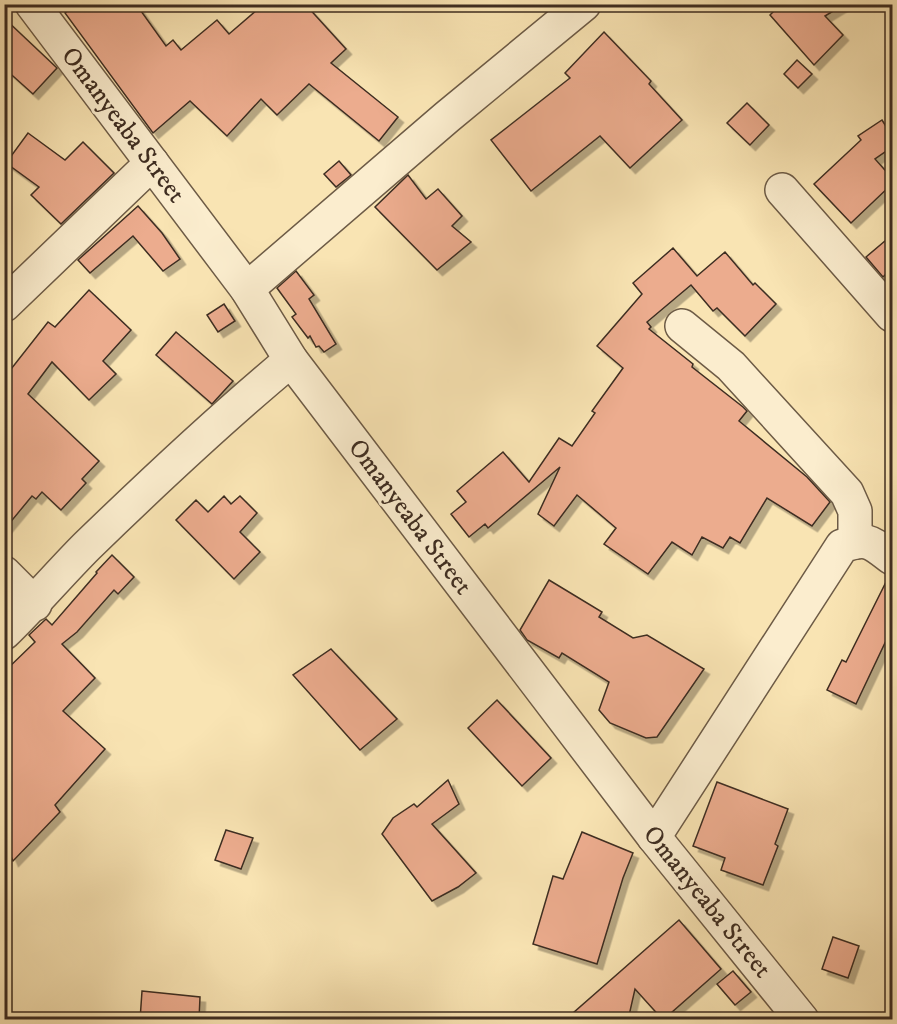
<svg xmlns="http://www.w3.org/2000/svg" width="897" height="1024" font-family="'IM FELL DW Pica',serif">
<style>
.building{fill:#ecac8e;stroke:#3e2d21;stroke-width:1.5;filter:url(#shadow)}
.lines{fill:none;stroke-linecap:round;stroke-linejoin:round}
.minor-casing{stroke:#6d5b46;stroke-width:36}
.minor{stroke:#fbedce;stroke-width:33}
.labels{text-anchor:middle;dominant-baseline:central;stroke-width:6;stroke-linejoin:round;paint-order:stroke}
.street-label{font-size:26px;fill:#3e2d21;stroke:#fbedce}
</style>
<defs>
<filter id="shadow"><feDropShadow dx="5.5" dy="5.5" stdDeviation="0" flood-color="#0004"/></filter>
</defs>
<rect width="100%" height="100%" fill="#f9e4b3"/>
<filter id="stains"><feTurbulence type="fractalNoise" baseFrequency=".00333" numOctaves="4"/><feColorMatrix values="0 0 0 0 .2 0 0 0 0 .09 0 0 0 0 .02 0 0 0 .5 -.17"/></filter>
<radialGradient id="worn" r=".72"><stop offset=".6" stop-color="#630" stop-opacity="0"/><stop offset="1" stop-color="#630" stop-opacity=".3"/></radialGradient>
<g class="building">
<path d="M 76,4 L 136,4 L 166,46 L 173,40 L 181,50 L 217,20 L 229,34 L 264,4 L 305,4 L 346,49 L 331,63 L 398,117 L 379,141 L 309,84 L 277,115 L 261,99 L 227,136 L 190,101 L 153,133 L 65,13 Z"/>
<path d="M 781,4 L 845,4 L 825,16 L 843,35 L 814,65 L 770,15 Z"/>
<path d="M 4,18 L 57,68 L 33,94 L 4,68 Z"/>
<path d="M 604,32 L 651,81 L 649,84 L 682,120 L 630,168 L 600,136 L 531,191 L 491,140 L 570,78 L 565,73 Z"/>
<path d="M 797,60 L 812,74 L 798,88 L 784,74 Z"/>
<path d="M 747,103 L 769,125 L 750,145 L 727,123 Z"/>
<path d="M 882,120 L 892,136 L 892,147 L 875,159 L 892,178 L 892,184 L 851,223 L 814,184 L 861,140 L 858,136 Z"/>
<path d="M 28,133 L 65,160 L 83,142 L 114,173 L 61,224 L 31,195 L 39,187 L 6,163 Z"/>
<path d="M 339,161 L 351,175 L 336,187 L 324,174 Z"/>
<path d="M 408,175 L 426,199 L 438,189 L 462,216 L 452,226 L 471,242 L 437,270 L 375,207 Z"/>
<path d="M 138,206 L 162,233 L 180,259 L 163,271 L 133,236 L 90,273 L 78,260 Z"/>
<path d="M 892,235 L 892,268 L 883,277 L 866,257 Z"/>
<path d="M 673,248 L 697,276 L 725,252 L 753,285 L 755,283 L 776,304 L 745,336 L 717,308 L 713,311 L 691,285 L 647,322 L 651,327 L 649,329 L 693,364 L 692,367 L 743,407 L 747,411 L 739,421 L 807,477 L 830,502 L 812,526 L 767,498 L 740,543 L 730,537 L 723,548 L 702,537 L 692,555 L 672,542 L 648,574 L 604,544 L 616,528 L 577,495 L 554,526 L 538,514 L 560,467 L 488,528 L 485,524 L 469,537 L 451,514 L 466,502 L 457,491 L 503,452 L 529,482 L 559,438 L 572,446 L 595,413 L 592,411 L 623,368 L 597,346 L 642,294 L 633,283 Z"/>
<path d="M 296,271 L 314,295 L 309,299 L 336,344 L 324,352 L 319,346 L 316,347 L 310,336 L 308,338 L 292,317 L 296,314 L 277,288 Z"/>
<path d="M 89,290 L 131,330 L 103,361 L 116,374 L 89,400 L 52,362 L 28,394 L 99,461 L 82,479 L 86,483 L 61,510 L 42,492 L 36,499 L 32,496 L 4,530 L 4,378 L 48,322 L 55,327 Z"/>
<path d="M 224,304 L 235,321 L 218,332 L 207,315 Z"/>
<path d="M 176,332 L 233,381 L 212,404 L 156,355 Z"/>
<path d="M 224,496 L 231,504 L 240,496 L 257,513 L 240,532 L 260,552 L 234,579 L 176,520 L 196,500 L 208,512 Z"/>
<path d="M 112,555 L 134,577 L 118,594 L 114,590 L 77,632 L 62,644 L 95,678 L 63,711 L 105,749 L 55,805 L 60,812 L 13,861 L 4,840 L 4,672 L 35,642 L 29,635 L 46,619 L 52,625 L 97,573 L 96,572 Z"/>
<path d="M 889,576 L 892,576 L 892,628 L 856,704 L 827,690 L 842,660 L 846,662 Z"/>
<path d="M 549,580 L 602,612 L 599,617 L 633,638 L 647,635 L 704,669 L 657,737 L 646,738 L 610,723 L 599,710 L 609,682 L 562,653 L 559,658 L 527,640 L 520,630 Z"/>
<path d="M 331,649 L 397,719 L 360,750 L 293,675 Z"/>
<path d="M 497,700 L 551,758 L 522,786 L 468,728 Z"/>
<path d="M 448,780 L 459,804 L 432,824 L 476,873 L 458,887 L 432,901 L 382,834 L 393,818 L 414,804 L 417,807 Z"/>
<path d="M 717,782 L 788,809 L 775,844 L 778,846 L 763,885 L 721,870 L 725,858 L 693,846 Z"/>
<path d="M 226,830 L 253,838 L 241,869 L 215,860 Z"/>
<path d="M 582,832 L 633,853 L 623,878 L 597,964 L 533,944 L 553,876 L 563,879 Z"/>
<path d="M 679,920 L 721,969 L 663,1020 L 635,989 L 628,1020 L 565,1020 Z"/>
<path d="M 833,937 L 859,946 L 848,978 L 822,969 Z"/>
<path d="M 733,971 L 751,992 L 735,1005 L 717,984 Z"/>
<path d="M 142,991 L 200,997 L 199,1020 L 140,1020 Z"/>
</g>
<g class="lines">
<g class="minor-casing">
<g id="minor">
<path d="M 32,4 L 247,289 L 291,360 L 654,837 L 802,1020"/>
<path d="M 782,190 L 892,315"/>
<path d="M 247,289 L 447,117 L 584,4"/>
<path d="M 4,305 L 152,163"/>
<path d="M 682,326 L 731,366 L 847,493 L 855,511 L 855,542"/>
<path d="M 4,573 L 35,604"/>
<path d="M 4,633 C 33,605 59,574 87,546 C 153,482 220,419 291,360"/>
<path d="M 654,837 L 842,546 C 868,537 871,542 892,558"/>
</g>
</g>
<use href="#minor" class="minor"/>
</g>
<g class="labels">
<g class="street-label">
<text transform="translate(123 125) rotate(53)">Omanyeaba Street</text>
<text transform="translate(410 517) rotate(53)">Omanyeaba Street</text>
<text transform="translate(707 902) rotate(51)">Omanyeaba Street</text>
</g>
</g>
<rect width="897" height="1024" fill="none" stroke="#f9e4b3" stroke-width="24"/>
<rect x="6" y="6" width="885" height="1012" fill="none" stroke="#3e2d21" stroke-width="3"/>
<rect x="12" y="12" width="873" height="1000" fill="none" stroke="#3e2d21" stroke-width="1.5"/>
<rect width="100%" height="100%" filter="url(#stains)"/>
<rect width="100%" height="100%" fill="url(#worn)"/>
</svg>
